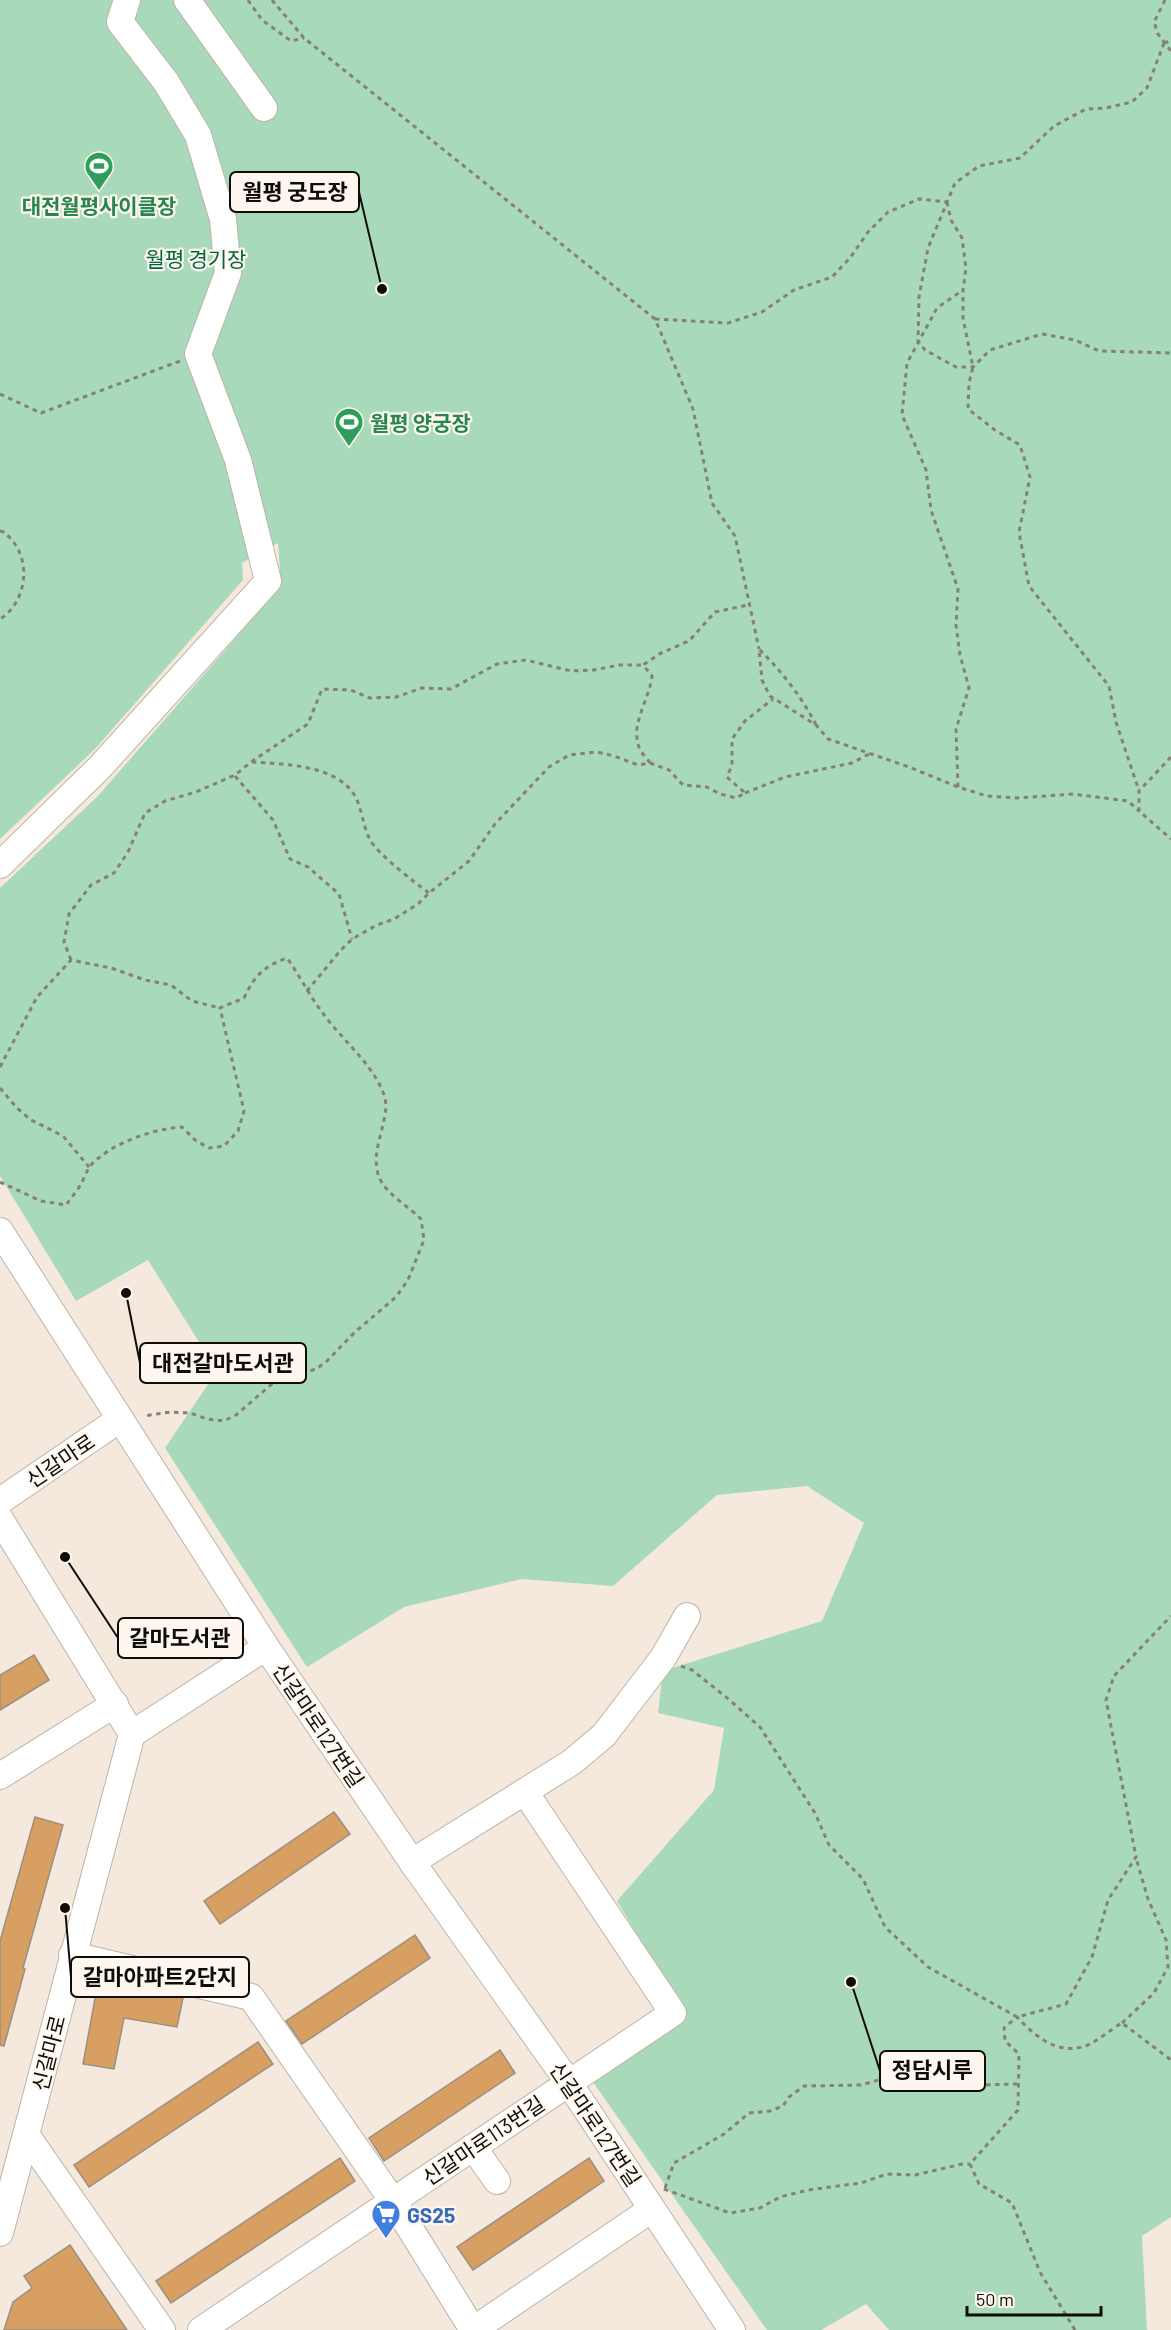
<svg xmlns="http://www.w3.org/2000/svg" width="1171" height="2330" font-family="Barlow,'Noto Sans KR',sans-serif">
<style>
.green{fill:#a8d9ba}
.building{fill:#d79f62;stroke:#9a8f84;stroke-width:1.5}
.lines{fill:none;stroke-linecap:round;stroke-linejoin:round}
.minor-casing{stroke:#beb3a7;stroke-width:28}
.path{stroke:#878077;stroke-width:3;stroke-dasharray:4.5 4.5;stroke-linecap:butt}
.minor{stroke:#fff;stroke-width:26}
.labels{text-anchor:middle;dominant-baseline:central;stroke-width:4.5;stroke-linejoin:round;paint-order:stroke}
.leisure-label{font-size:21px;font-weight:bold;fill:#27864d;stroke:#fef7ef}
.park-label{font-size:21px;fill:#00663c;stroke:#fef7ef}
.street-label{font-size:21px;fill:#100d09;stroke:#fef7ef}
.shop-label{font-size:21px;font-weight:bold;fill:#366cbe;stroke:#fef7ef;text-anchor:start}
.leader{fill:none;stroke:#100d09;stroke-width:2}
.callout-dot{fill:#100d09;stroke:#fef7ef;stroke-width:2}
.callout{fill:#fef7ef;stroke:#100d09;stroke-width:2}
.callout-label{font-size:22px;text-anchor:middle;font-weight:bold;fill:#100d09}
</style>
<rect width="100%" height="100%" fill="#f5e9dd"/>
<path class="green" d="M 0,0 L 1171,0 L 1171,2217 L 1142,2236 L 1147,2330 L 889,2330 L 866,2304 L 821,2330 L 767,2330 L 593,2082 L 686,2016 L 617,1901 L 714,1790 L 724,1728 L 658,1713 L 663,1671 L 822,1621 L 864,1523 L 807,1486 L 717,1495 L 613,1586 L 522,1579 L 404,1607 L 307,1667 L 165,1448 L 217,1371 L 148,1260 L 76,1301 L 0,1176 L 0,888 L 98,796 L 281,586 L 278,543 L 242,563 L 243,580 L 95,749 L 0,839 Z"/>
<g class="building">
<path d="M 34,1655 L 49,1680 L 0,1710 L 0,1675 Z"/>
<path d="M 334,1812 L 350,1834 L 220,1924 L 204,1901 Z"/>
<path d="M 35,1817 L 63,1825 L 23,1968 L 25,1969 L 4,2046 L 0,2045 L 0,1941 Z"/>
<path d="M 415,1935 L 430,1958 L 302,2044 L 286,2021 Z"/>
<path d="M 98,1982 L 183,1998 L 177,2027 L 124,2018 L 114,2069 L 83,2064 Z"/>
<path d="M 258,2042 L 273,2064 L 89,2187 L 74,2165 Z"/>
<path d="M 500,2050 L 515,2073 L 384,2161 L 369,2138 Z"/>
<path d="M 340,2158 L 355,2181 L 171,2303 L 156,2281 Z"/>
<path d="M 589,2158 L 604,2181 L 473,2270 L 457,2247 Z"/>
<path d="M 70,2245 L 127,2330 L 4,2330 L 13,2302 L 32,2288 L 24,2276 Z"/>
</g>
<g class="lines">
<g class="minor-casing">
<g id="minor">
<path d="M 187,0 L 264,108"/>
<path d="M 0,865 L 101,766 L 268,581 L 238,460 L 198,354 L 228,273 L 223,219 L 198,135 L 166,82 L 120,22 L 127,0"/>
<path d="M 0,1231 L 266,1647 L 412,1862 L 569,2083 L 732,2330"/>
<path d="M 0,1501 L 120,1419"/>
<path d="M 0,1519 L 132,1734 L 0,2233"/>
<path d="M 132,1734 L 266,1647"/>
<path d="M 0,1776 L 115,1704"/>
<path d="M 412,1862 L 572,1762 L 604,1735 L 663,1658 L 687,1616"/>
<path d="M 72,1955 L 251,1997 L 393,2201 L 473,2330"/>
<path d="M 27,2136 L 162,2330"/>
<path d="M 473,2147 L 497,2181"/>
<path d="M 201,2330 L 673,2013 L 525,1792"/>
<path d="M 473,2330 L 652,2209"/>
</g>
</g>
<g class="path">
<path d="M 248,0 L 262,20 L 291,41 L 304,38"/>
<path d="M 272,0 L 304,38 L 655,319 L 693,409 L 712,503 L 735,536 L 759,649"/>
<path d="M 1165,0 L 1154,22 L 1158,34 L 1171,51"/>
<path d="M 1164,43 L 1147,88 L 1132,102 L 1106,108 L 1086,109 L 1054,126 L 1020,158 L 979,166 L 955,183 L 928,248 L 919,297 L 918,341 L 925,350 L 956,367 L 973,367 L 990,350 L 1042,334 L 1075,340 L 1099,351 L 1171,353"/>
<path d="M 1164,43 L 1171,41"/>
<path d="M 947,202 L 951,220 L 962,238 L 966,268 L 963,290 L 963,318 L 973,367 L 969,383 L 968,409 L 995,430 L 1020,445 L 1030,477 L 1019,532 L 1029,586 L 1109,686 L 1116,722 L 1139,791"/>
<path d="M 655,319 L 728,323 L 762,312 L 794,290 L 832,277 L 850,258 L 868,232 L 888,212 L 919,199 L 947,202"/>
<path d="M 0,394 L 41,413 L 180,361"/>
<path d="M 0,531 C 6,532 7,535 11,539 C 32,562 26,603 0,619"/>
<path d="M 816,725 C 802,697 782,672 759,649 L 762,680 L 770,696 L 816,725 L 828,739 L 909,767 L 958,787 L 987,796 L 1017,798 L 1073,794 L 1128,801 L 1139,811"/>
<path d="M 1171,757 L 1139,791 L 1139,811 L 1171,839"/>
<path d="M 252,762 C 284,764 337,765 355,796 C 362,809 363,826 370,840 C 379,855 414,882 429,893"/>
<path d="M 650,763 C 647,758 641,753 639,747 C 630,724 650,698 652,676 L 643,665 L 661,653 L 689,641 L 715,612 L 748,605"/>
<path d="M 235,776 L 273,820 L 290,859 L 308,867 L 339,894 L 352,939"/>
<path d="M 958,787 L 956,729 L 969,688 L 960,655 L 956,625 L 958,589 L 931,510 L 926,470 L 902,415 L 907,363 L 937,308 L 963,290"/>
<path d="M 745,793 L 785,777 L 852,763 L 871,753"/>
<path d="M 71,960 L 64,942 L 69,914 L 91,885 L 114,873 L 128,852 L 145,813 L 165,801 L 196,792 L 235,775 L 251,762 L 308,724 L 322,689 L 351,690 L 370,698 L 396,697 L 422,688 L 451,689 L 497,664 L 526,660 L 571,671 L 594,670 L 619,665 L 643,665"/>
<path d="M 307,991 L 340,951 L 352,939 L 377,925 L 394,919 L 418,904 L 429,893 L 469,861 L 495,824 L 549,767 L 569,755 L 597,752 L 614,756 L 638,765 L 650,763 L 669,770 L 683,785 L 707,787 L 720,794 L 736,798 L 745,793 L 727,777 L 732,765 L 732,739 L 745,721 L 773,699"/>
<path d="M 0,1067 L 37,997 L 71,960 L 111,968 L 145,980 L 171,985 L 192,1001 L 220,1008"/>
<path d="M 0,1088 L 17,1108 L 31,1120 L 63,1136 L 89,1167"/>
<path d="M 0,1182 L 41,1201 L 66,1205 C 71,1198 78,1190 82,1182 C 85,1176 87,1170 91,1165 C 112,1143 152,1129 182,1127 L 195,1140 L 209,1148 L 224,1146 L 238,1131 L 244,1111 L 220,1008 L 244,998 C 255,975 263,967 287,958 C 300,976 309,995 322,1012 C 341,1039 370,1061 383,1092 C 394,1116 368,1148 379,1177 C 386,1194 408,1206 421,1219 L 424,1240 L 408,1280 L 396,1297 L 354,1333 L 326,1362 L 316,1369 L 273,1383 L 236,1415 L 224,1421 L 207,1419 L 190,1413 L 171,1412 L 143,1416"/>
<path d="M 681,1666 L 692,1670 L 726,1697 L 760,1727 L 815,1813 L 829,1845 L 863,1879 L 885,1927 L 928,1967 L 1017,2017 L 1066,2004 L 1092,1957 L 1108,1900 L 1136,1857 L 1106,1700 L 1114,1676 L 1171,1616"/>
<path d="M 1122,2023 L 1154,1993 L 1168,1967 L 1166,1940 L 1148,1899 L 1136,1858"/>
<path d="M 665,2188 L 674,2163 L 724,2134 L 749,2113 L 770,2111 L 783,2106 L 789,2097 L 804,2086 L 861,2085 L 921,2068 L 947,2071 L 979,2085 L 1017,2084"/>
<path d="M 664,2189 L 730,2213 L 760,2208 L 780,2197 L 808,2190 L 861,2183 L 887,2174 L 915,2175 L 962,2164 L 970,2164"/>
<path d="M 1075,2330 L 1040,2272 L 1012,2203 L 979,2184 L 970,2164 L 1018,2110 L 1019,2054 L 1005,2041 L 1004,2028 L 1017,2017 C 1034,2035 1055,2054 1082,2047 C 1093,2045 1111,2029 1122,2023 L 1171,2060"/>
</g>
<use href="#minor" class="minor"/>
</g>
<defs>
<g id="stadium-pin" transform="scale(1.5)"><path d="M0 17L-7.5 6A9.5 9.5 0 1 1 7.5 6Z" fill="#2e9e5b" stroke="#fef7ef"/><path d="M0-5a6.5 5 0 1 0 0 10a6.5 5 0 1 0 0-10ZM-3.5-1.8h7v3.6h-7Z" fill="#fff"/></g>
<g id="supermarket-pin" transform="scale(1.5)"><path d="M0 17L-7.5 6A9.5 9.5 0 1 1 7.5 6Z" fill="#3f7fe0" stroke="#fef7ef"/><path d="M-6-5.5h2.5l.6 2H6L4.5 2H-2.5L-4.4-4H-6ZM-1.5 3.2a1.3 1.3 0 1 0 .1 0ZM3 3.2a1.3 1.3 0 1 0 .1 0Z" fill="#fff"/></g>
</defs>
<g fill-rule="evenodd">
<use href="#stadium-pin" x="99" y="166"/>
<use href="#stadium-pin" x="349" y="422"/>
<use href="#supermarket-pin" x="386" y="2214"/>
</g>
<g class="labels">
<g class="leisure-label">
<text x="99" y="205">대전월평사이클장</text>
<text x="370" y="422" text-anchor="start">월평 양궁장</text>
</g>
<g class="park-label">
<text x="196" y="258">월평 경기장</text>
</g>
<g class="street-label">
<text transform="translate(60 1460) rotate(-34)">신갈마로</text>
<text transform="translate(319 1725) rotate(56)">신갈마로127번길</text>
<text transform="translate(48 2053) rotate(-76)">신갈마로</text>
<text transform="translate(596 2124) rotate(56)">신갈마로127번길</text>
<text transform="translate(483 2140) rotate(-34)">신갈마로113번길</text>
</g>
<g class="shop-label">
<text x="407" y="2214">GS25</text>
</g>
</g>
<path class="leader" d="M382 289L359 192M126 1293L140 1363M65 1557L118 1638M65 1908L71 1977M851 1982L880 2071"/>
<g class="callout-dot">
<circle cx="382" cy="289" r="6"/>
<circle cx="126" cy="1293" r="6"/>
<circle cx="65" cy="1557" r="6"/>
<circle cx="65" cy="1908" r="6"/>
<circle cx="851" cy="1982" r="6"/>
</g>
<g class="callout">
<rect x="230" y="172" width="129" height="40" rx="6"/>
<rect x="140" y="1343" width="166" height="40" rx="6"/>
<rect x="118" y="1618" width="125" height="40" rx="6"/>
<rect x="71" y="1957" width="178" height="40" rx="6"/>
<rect x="880" y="2051" width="105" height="40" rx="6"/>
</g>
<g class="callout-label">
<text x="295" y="200">월평 궁도장</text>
<text x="223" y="1371">대전갈마도서관</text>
<text x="180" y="1646">갈마도서관</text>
<text x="160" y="1985">갈마아파트2단지</text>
<text x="932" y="2078">정담시루</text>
</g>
<path d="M967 2306v9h134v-9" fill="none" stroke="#100d09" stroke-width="3"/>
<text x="976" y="2306" font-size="18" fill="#100d09" stroke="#fef7ef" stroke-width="4.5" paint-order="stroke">50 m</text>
</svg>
